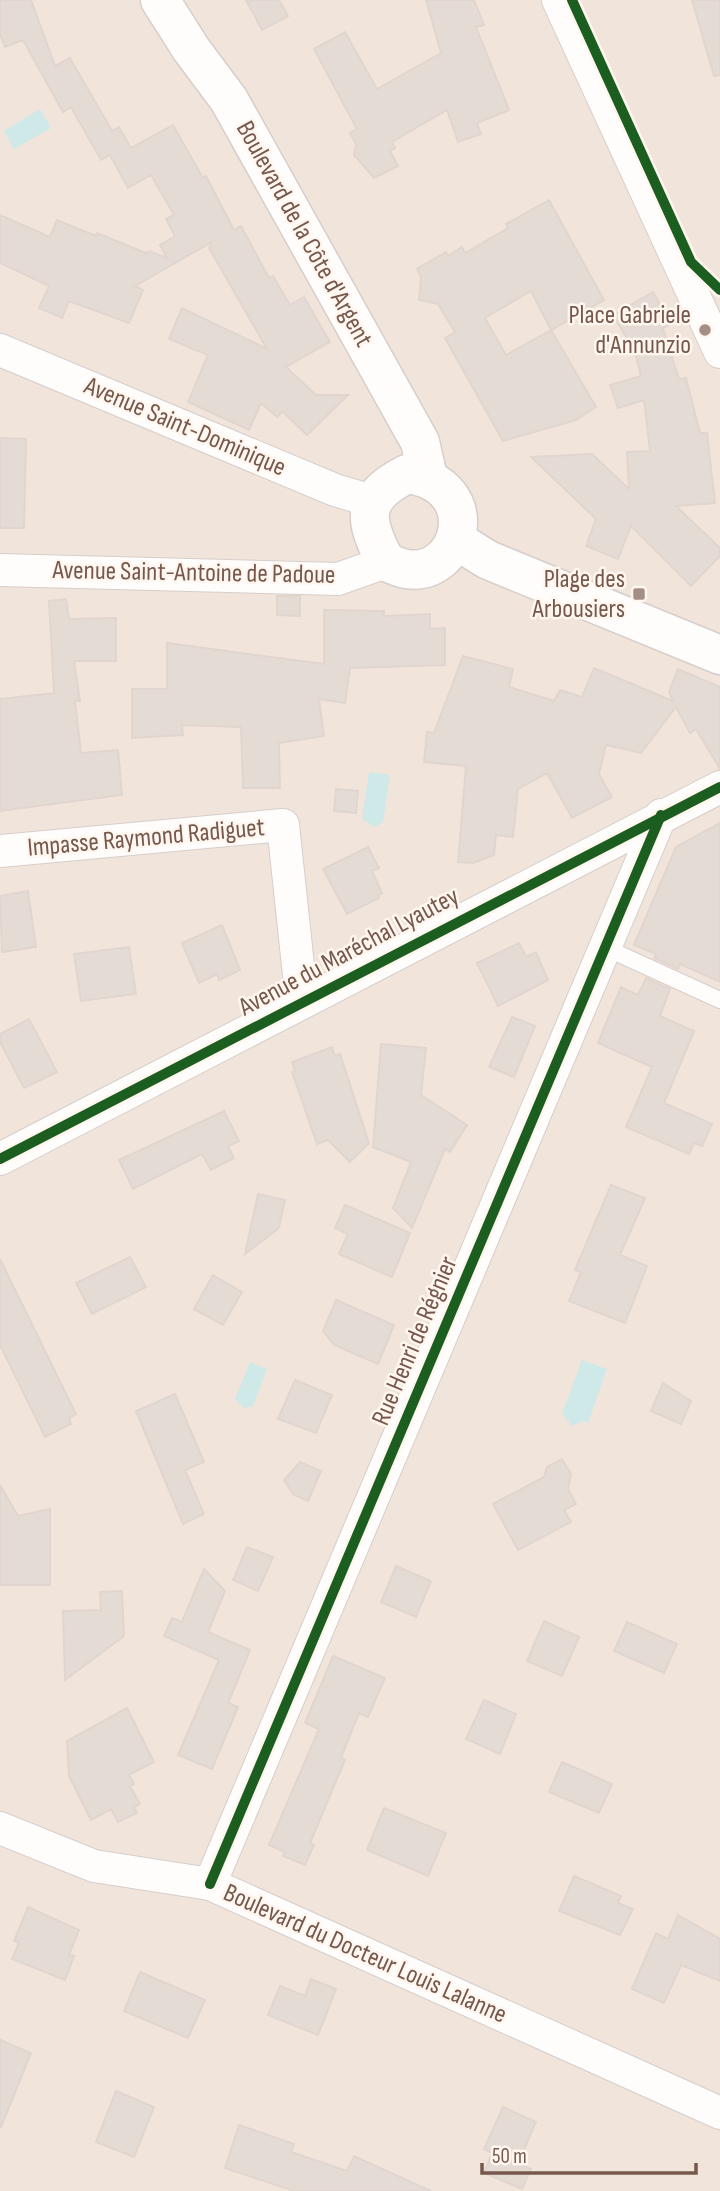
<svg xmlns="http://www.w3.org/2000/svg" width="720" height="2191" font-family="'Sofia Sans Condensed',sans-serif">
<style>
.residential{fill:#f1e5db}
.water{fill:#cfe8e8}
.building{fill:#e4dbd5;stroke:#e1d6cf;stroke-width:2}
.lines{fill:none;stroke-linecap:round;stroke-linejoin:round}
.service-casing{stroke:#d6ceca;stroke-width:18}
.minor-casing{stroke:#d6ceca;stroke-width:34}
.secondary-casing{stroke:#d7ceca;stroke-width:41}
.service{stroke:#fefdfc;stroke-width:16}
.minor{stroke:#fefdfc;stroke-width:32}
.secondary{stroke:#fefdfc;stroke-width:38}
.cycleway-casing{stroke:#fff7ef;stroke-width:15}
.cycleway{stroke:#1b5e20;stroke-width:10}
.poi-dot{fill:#a48e85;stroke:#fff7ef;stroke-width:2.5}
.labels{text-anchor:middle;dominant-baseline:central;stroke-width:5;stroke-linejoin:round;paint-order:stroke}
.street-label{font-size:26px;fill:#76584d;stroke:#fff7ef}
.poi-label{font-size:26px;fill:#76584d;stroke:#fff7ef;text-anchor:end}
</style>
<rect width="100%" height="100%" fill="#f8f3ed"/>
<rect class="residential" x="0" y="0" width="720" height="2191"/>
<g class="water">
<path d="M 40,109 L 51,128 L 14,149 L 4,131 Z"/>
<path d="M 369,772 L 390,775 L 383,822 L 374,827 L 362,819 Z"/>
<path d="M 582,1360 L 607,1369 L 588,1423 L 583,1421 L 572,1426 L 562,1414 Z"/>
<path d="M 250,1362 L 267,1369 L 253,1406 L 244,1408 L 235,1399 Z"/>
</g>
<g class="building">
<path d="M 0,0 L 31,0 L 55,66 L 70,58 L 112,131 L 119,127 L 131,148 L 173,125 L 203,178 L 206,176 L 234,230 L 241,226 L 269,278 L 273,276 L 290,305 L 304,297 L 330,342 L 286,367 L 316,395 L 348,395 L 307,435 L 283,412 L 277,417 L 261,403 L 249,430 L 188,402 L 208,355 L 169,339 L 182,308 L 267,349 L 209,248 L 212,242 L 135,286 L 143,290 L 129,323 L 69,301 L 62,318 L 39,308 L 49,286 L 0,263 L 0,215 L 50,237 L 57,220 L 96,236 L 97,233 L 146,253 L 149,251 L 167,258 L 160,245 L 175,236 L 166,219 L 174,215 L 151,175 L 128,188 L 110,155 L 101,160 L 71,107 L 63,112 L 23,40 L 5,47 L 0,34 Z"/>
<path d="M 246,0 L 279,0 L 288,16 L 262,30 Z"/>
<path d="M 426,0 L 474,0 L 484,25 L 476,27 L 509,110 L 477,123 L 481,134 L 458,142 L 447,110 L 392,142 L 395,148 L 390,151 L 398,166 L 374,178 L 354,155 L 356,144 L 350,133 L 357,129 L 314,49 L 345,32 L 377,89 L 441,53 Z"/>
<path d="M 692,0 L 720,0 L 720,75 L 714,76 Z"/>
<path d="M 549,200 L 604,300 L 551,330 L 531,291 L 485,318 L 506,355 L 551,330 L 596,407 L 576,420 L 503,441 L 445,338 L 455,332 L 438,304 L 419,300 L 421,277 L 417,269 L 446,252 L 448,256 L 462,247 L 465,253 L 508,228 L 506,224 Z"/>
<path d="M 653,292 L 671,324 L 663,328 L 679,379 L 686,378 L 700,433 L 707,433 L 715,503 L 676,506 L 720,548 L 720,556 L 691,586 L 631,526 L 618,559 L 586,546 L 596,519 L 531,457 L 592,454 L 629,489 L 627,452 L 650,451 L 644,400 L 618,408 L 610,385 L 641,376 L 635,352 L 613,315 Z"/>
<path d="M 0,438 L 26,439 L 24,528 L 0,528 Z"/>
<path d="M 277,596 L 300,596 L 300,616 L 277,615 Z"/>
<path d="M 66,599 L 69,619 L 116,618 L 116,661 L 74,661 L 80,701 L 75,701 L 81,753 L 118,750 L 122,795 L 0,811 L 0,699 L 54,693 L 49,601 Z"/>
<path d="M 324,610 L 384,611 L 384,616 L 430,614 L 430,629 L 445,628 L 445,665 L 350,668 L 345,703 L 319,699 L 324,736 L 279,743 L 280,788 L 243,788 L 241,727 L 182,725 L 183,735 L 132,738 L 132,689 L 167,689 L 167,643 L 324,664 Z"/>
<path d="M 463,656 L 513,669 L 509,687 L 554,701 L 560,690 L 582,697 L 594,668 L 673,701 L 669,692 L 678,669 L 720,687 L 720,769 L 696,729 L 690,733 L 676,707 L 641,753 L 606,745 L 599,774 L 612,797 L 572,818 L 547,773 L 518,789 L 513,837 L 496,835 L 494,855 L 473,863 L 458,862 L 466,766 L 424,762 L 427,732 L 434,733 Z"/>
<path d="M 336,789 L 358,791 L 356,813 L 334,811 Z"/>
<path d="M 720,823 L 720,982 L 680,964 L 678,969 L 654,958 L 656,954 L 634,945 L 676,847 Z"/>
<path d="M 368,847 L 379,868 L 372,871 L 382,893 L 378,895 L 379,898 L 347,914 L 323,869 Z"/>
<path d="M 28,891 L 36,947 L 2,952 L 0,896 Z"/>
<path d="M 222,925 L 240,970 L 219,980 L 217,974 L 199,983 L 182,943 Z"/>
<path d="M 519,943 L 526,957 L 536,952 L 548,980 L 498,1006 L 477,963 Z"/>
<path d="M 129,947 L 136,994 L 81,1001 L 74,954 Z"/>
<path d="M 646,978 L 670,989 L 660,1016 L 694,1031 L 664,1103 L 712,1124 L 702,1146 L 694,1143 L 689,1154 L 626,1127 L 652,1067 L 598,1043 L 621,987 L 638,995 Z"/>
<path d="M 512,1017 L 535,1026 L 514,1077 L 489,1067 Z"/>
<path d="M 29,1019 L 57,1072 L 24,1088 L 0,1042 L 0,1034 Z"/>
<path d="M 381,1044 L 426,1048 L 421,1095 L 467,1125 L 450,1152 L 445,1149 L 412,1228 L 393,1208 L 411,1162 L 373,1147 Z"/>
<path d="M 332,1047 L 335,1056 L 340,1054 L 369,1143 L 350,1162 L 328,1140 L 317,1144 L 292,1072 L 295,1071 L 292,1062 Z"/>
<path d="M 224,1111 L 239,1141 L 228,1146 L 234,1158 L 211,1170 L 202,1154 L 133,1189 L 119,1160 Z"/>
<path d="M 611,1185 L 645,1198 L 620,1255 L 647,1266 L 625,1323 L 569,1301 L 581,1272 L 575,1270 Z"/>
<path d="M 258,1194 L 285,1200 L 279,1228 L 245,1254 Z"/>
<path d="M 345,1205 L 410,1233 L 392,1277 L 339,1254 L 348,1234 L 335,1228 Z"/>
<path d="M 130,1257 L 146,1287 L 92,1314 L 76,1283 Z"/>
<path d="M 0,1259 L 76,1414 L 69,1418 L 71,1424 L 45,1437 L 0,1345 Z"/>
<path d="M 213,1275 L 242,1292 L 223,1325 L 194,1309 Z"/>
<path d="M 336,1300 L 394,1325 L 378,1364 L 334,1345 L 323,1331 Z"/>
<path d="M 295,1380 L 332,1395 L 316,1433 L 278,1419 Z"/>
<path d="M 663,1383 L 691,1401 L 681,1424 L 651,1411 Z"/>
<path d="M 175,1394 L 204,1462 L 185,1470 L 204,1514 L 183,1524 L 136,1411 Z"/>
<path d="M 562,1459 L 571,1474 L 568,1489 L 576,1504 L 564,1510 L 571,1522 L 518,1550 L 493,1504 L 544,1477 L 547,1467 Z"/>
<path d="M 300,1462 L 321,1471 L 308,1501 L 294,1495 L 284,1480 Z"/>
<path d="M 0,1485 L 18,1516 L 50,1509 L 50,1585 L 0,1585 Z"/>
<path d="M 247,1547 L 273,1557 L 258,1591 L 233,1580 Z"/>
<path d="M 396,1566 L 431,1581 L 416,1617 L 381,1602 Z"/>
<path d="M 204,1569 L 225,1591 L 208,1632 L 250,1650 L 228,1703 L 238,1707 L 212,1769 L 178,1755 L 219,1660 L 164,1636 L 172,1618 L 182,1622 Z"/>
<path d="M 122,1591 L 124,1636 L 65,1680 L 63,1611 L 101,1610 L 100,1592 Z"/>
<path d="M 544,1621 L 579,1637 L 562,1676 L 527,1661 Z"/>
<path d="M 627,1622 L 677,1644 L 664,1673 L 614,1651 Z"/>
<path d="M 333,1656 L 385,1678 L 368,1717 L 359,1713 L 341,1758 L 345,1760 L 310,1843 L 314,1845 L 305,1865 L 283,1856 L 285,1852 L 269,1845 L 319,1729 L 305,1723 Z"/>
<path d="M 484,1700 L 516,1714 L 500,1754 L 466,1739 Z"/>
<path d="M 127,1708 L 154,1762 L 129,1775 L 134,1784 L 130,1786 L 140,1804 L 134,1807 L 137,1813 L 118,1822 L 111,1809 L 91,1820 L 69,1776 L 67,1741 Z"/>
<path d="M 562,1762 L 612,1784 L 599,1813 L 549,1792 Z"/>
<path d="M 384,1808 L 446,1833 L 428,1876 L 367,1850 Z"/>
<path d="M 574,1876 L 621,1896 L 618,1903 L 633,1909 L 620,1935 L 559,1911 Z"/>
<path d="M 28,1907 L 79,1930 L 69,1955 L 74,1956 L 65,1980 L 12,1959 L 19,1943 L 14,1941 Z"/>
<path d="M 678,1915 L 720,1939 L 720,1981 L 681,1965 L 664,2003 L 632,1989 L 656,1933 L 668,1939 Z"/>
<path d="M 140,1972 L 205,2000 L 188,2038 L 124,2011 Z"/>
<path d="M 311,1979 L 336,1989 L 318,2035 L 268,2015 L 280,1986 L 305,1996 Z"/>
<path d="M 0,2040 L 31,2053 L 1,2127 L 0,2127 Z"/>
<path d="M 116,2091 L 154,2107 L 134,2157 L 96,2142 Z"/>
<path d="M 503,2107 L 536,2122 L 518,2164 L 531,2169 L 522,2189 L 484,2173 L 492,2153 L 484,2149 Z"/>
<path d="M 239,2125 L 294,2144 L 291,2152 L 347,2171 L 354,2156 L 431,2191 L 294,2191 L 225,2168 Z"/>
</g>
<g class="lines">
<g class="service-casing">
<path id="service" d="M 606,948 L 720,1000"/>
</g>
<g class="minor-casing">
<g id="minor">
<path d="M 558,0 L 720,352"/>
<path d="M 0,350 L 335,490 L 372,501"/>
<path d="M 0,570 L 338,579 L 386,562"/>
<path d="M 0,851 L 283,825 L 302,1003"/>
<path d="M 0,1159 L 720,787"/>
<path d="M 0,1828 L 94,1866 L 210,1884 L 720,2113"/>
<path d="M 210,1884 L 661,815"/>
</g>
</g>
<g class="secondary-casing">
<g id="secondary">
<path d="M 160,0 L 191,49 L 229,100 L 420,442 L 428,477"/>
<path d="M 407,474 C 487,485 462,578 406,569 C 399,568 392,564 386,562 C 363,519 360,498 407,474 Z"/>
<path d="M 456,540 L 488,560 L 720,655"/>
</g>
</g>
<use href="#service" class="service"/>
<use href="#minor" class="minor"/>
<use href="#secondary" class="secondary"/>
<g class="cycleway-casing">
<g id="cycleway">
<path d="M 572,0 L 691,262 L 720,290"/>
<path d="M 0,1159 L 720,787"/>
<path d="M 210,1884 L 661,815"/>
</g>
</g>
<use href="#cycleway" class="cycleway"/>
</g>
<g class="poi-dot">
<circle cx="705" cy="330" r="7"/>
<rect x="632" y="587" width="14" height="14" rx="3.5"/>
</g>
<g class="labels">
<g class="street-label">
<text transform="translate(304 234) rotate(61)">Boulevard de la Côte d'Argent</text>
<text transform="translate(185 427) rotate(23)">Avenue Saint-Dominique</text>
<text transform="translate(194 573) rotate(1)">Avenue Saint-Antoine de Padoue</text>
<text transform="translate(146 838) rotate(-5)">Impasse Raymond Radiguet</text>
<text transform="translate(349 952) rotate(-28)">Avenue du Maréchal Lyautey</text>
<text transform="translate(415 1341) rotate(-67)">Rue Henri de Régnier</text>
<text transform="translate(365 1954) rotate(24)">Boulevard du Docteur Louis Lalanne</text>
</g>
<g class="poi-label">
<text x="691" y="315">Place Gabriele<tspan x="691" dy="30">d'Annunzio</tspan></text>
<text x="625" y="579">Plage des<tspan x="625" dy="30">Arbousiers</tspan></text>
</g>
</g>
<path d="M482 2163v10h214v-10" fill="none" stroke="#76584d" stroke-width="3.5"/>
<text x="492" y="2163" font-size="21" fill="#76584d" stroke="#fff7ef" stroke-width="5" paint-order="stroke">50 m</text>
</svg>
